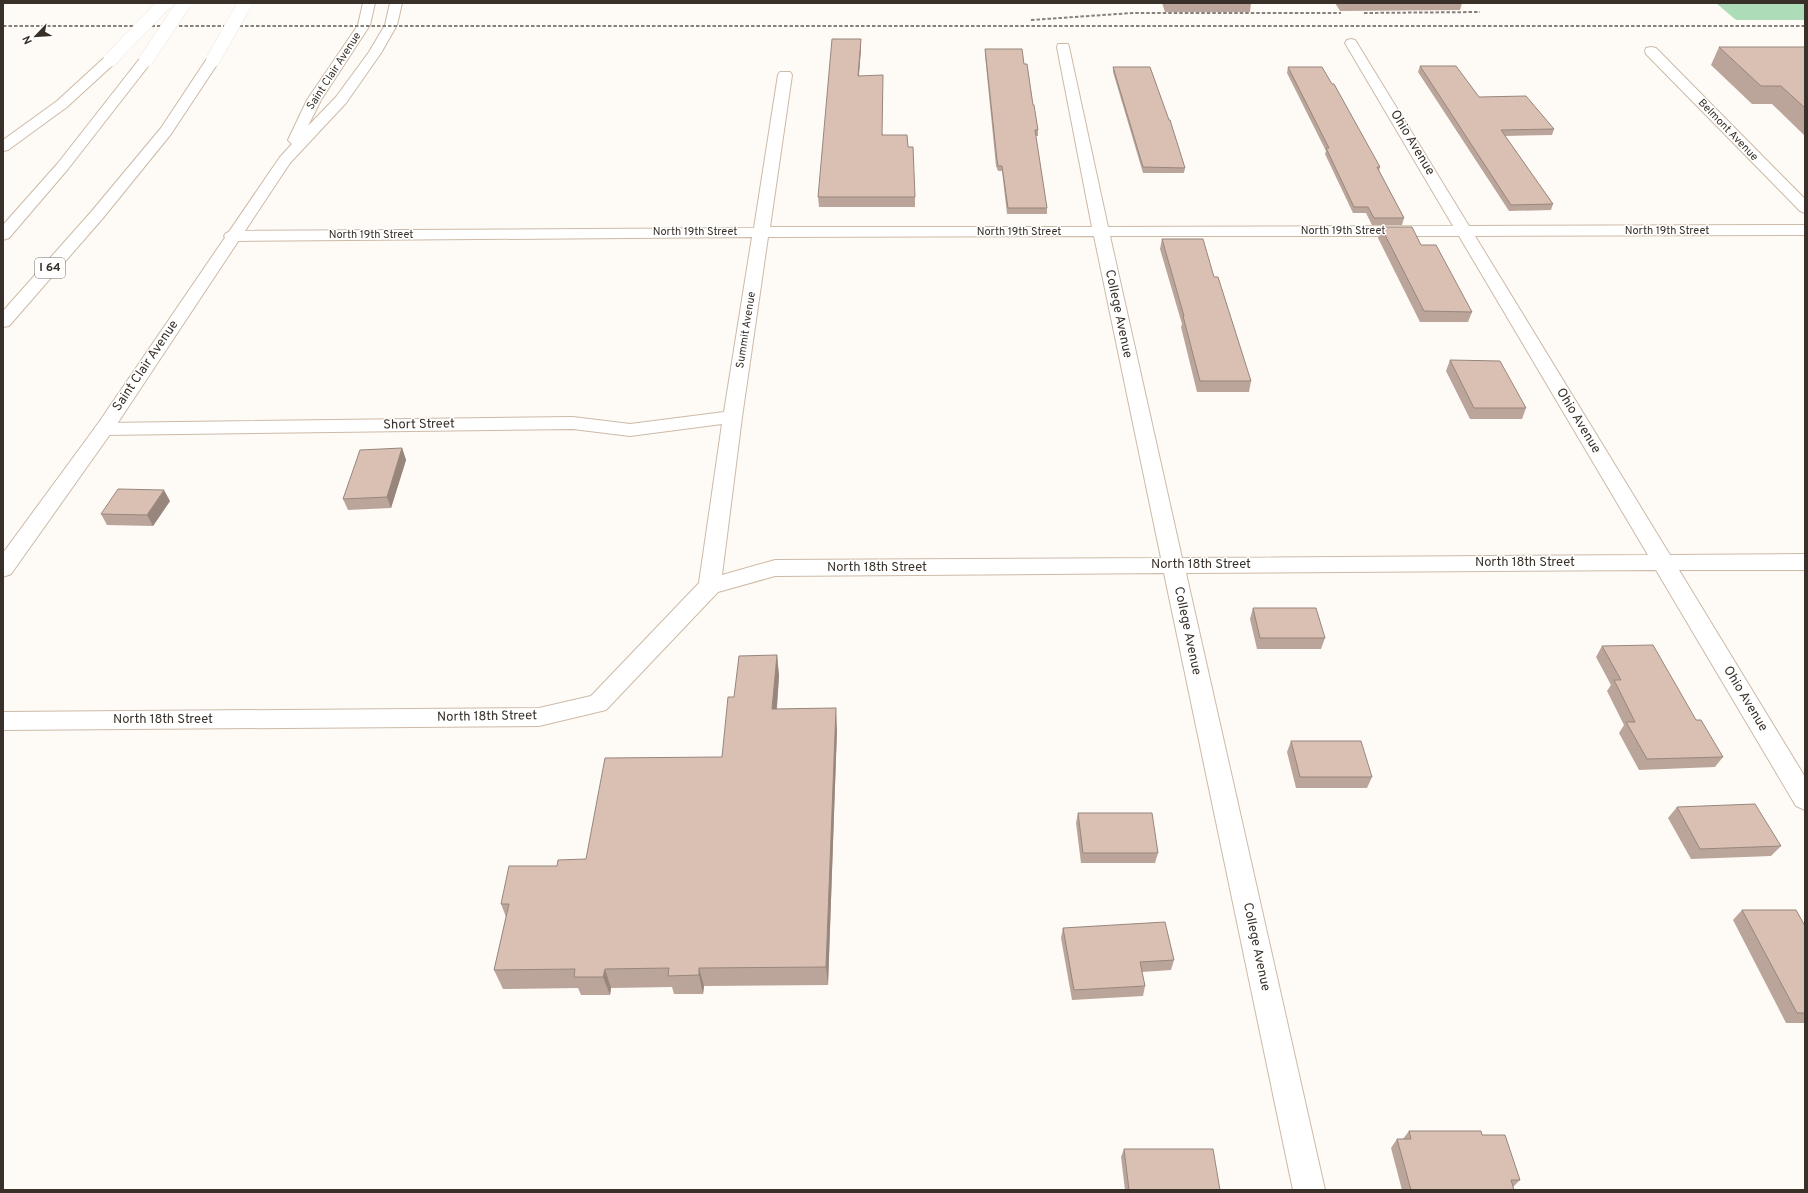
<svg xmlns="http://www.w3.org/2000/svg" width="1808" height="1193" font-family="Overpass,sans-serif">
<style>
.green{fill:#acdcb8}
.lines{fill:none;stroke-linecap:round;stroke-linejoin:round}
.minor-casing{stroke:#cdbaa7;stroke-width:2}
.major-casing{stroke:#cdbaa7;stroke-width:2}
.highway-casing{stroke:#cdbaa7;stroke-width:2}
.minor{fill:#fff;fill-rule:evenodd}
.major{fill:#fff;fill-rule:evenodd}
.highway{fill:#fff;fill-rule:evenodd}
.rail{stroke:#86807a;stroke-width:2;stroke-dasharray:3.5 2;stroke-linecap:butt}
.highway-bridge-casing{stroke:#cdbaa7;stroke-width:14;stroke-linecap:butt}
.highway-bridge{stroke:#fff;stroke-width:14}
.wall{fill:#bba59a}
.shaded-wall{fill:#98867d}
.building{fill:#d9c0b3;stroke:#98867d}
.labels{text-anchor:middle;dominant-baseline:central;stroke-width:3;stroke-linejoin:round;paint-order:stroke}
.far-street-label{font-size:11px;fill:#383029;stroke:#fff}
.shield{fill:#fff;stroke:#746e69;stroke-width:1}
.shield-label{font-size:12px;font-weight:bold;fill:#383029}
.street-label{font-size:13px;fill:#383029;stroke:#fff}
</style>
<rect width="100%" height="100%" fill="#fefaf6"/>
<path class="green" d="M 1716,3 L 1805,3 L 1805,20 L 1736,20 Z"/>
<g class="lines">
<g class="minor-casing">
<g id="minor">
<path d="M 1351,39 L 1355,40 L 1357,43 L 1469,226 L 1805,225 L 1805,235 L 1475,236 L 1670,555 L 1805,554 L 1805,570 L 1679,570 L 1805,777 L 1805,810 L 1796,806 L 1656,570 L 1186,573 L 1325,1190 L 1293,1190 L 1164,573 L 775,576 L 718,592 L 606,710 L 539,726 L 3,730 L 3,712 L 539,708 L 591,696 L 699,583 L 722,424 L 630,436 L 573,429 L 104,435 L 97,433 L 94,429 L 97,425 L 104,423 L 573,417 L 630,424 L 724,412 L 752,237 L 232,241 L 226,239 L 224,236 L 226,233 L 232,231 L 754,228 L 778,75 L 780,72 L 790,72 L 792,75 L 770,227 L 1092,227 L 1057,47 L 1058,44 L 1068,44 L 1069,47 L 1108,227 L 1453,226 L 1345,43 L 1347,40 ZM 1094,236 L 1161,558 L 775,560 L 722,575 L 742,417 L 768,237 ZM 1110,236 L 1459,236 L 1648,555 L 1182,558 Z"/>
<path d="M 1651,47 L 1656,48 L 1805,199 L 1805,213 L 1800,211 L 1646,54 L 1645,51 L 1646,48 Z"/>
</g>
</g>
<g class="major-casing">
<path id="major" d="M 363,3 L 375,3 L 370,25 L 321,100 L 308,126 L 336,97 L 369,52 L 385,25 L 390,3 L 402,3 L 397,25 L 381,53 L 346,103 L 290,163 L 111,433 L 11,574 L 3,577 L 3,553 L 97,425 L 280,157 L 292,144 L 288,140 L 307,100 L 358,25 Z"/>
</g>
<g class="highway-casing">
<g id="highway">
<path d="M 110,56 L 115,57 L 117,60 L 115,63 L 67,107 L 8,150 L 3,151 L 3,140 L 57,101 L 105,57 Z"/>
<path d="M 146,56 L 151,57 L 153,60 L 68,169 L 9,238 L 3,240 L 3,225 L 58,163 L 141,57 Z"/>
<path d="M 213,56 L 218,57 L 220,60 L 171,134 L 103,218 L 9,326 L 3,327 L 3,311 L 91,212 L 161,128 L 208,57 Z"/>
</g>
</g>
<use href="#minor" class="minor"/>
<use href="#major" class="major"/>
<use href="#highway" class="highway"/>
<g class="rail">
<path d="M 1364,13 L 1480,12"/>
<path d="M 1031,20 L 1133,13 L 1341,13"/>
<path d="M 3,26 L 1805,26"/>
</g>
<g class="highway-bridge-casing">
<g id="highway-bridge">
<path d="M 110,60 L 165,3"/>
<path d="M 146,60 L 184,3"/>
<path d="M 213,60 L 245,3"/>
</g>
</g>
<use href="#highway-bridge" class="highway-bridge"/>
</g>
<g class="wall">
<path d="M 1162,3 L 1251,3 L 1250,12 L 1165,12 Z"/>
<path d="M 1335,3 L 1462,3 L 1460,10 L 1340,11 Z"/>
<path d="M 1719,47 L 1805,47 L 1805,136 L 1772,104 L 1752,104 L 1711,65 Z"/>
<path d="M 861,48 L 859,76 L 883,135 L 908,147 L 915,197 L 915,207 L 819,207 L 818,197 Z"/>
<path d="M 985,49 L 1024,64 L 1038,130 L 1038,136 L 1035,136 L 1047,208 L 1047,214 L 1007,214 L 1002,171 L 998,171 L 996,166 L 985,55 Z"/>
<path d="M 1420,66 L 1479,97 L 1554,129 L 1552,135 L 1505,136 L 1553,204 L 1551,210 L 1509,211 L 1418,72 Z"/>
<path d="M 1113,67 L 1185,168 L 1184,173 L 1143,173 L 1113,72 Z"/>
<path d="M 1288,67 L 1380,167 L 1379,171 L 1404,218 L 1402,225 L 1372,225 L 1366,213 L 1353,213 L 1325,154 L 1326,151 L 1287,73 Z"/>
<path d="M 1381,227 L 1421,245 L 1472,312 L 1468,322 L 1420,322 L 1378,238 Z"/>
<path d="M 1162,239 L 1214,277 L 1251,381 L 1249,392 L 1197,392 L 1181,327 L 1182,324 L 1160,249 Z"/>
<path d="M 1450,360 L 1526,408 L 1522,419 L 1470,419 L 1446,371 Z"/>
<path d="M 402,448 L 406,460 L 391,508 L 348,510 L 343,499 Z"/>
<path d="M 170,501 L 153,526 L 107,525 L 101,514 Z"/>
<path d="M 1253,608 L 1325,638 L 1321,649 L 1257,649 L 1250,619 Z"/>
<path d="M 1602,646 L 1696,720 L 1723,757 L 1715,767 L 1639,770 L 1619,733 L 1624,725 L 1607,691 L 1611,685 L 1596,657 Z"/>
<path d="M 777,655 L 779,676 L 777,709 L 837,729 L 828,985 L 704,986 L 703,994 L 674,994 L 672,987 L 611,988 L 610,995 L 581,995 L 578,988 L 503,989 L 494,970 L 506,917 L 501,904 L 557,866 L 586,859 L 722,757 L 734,697 Z"/>
<path d="M 1291,741 L 1372,777 L 1367,788 L 1296,788 L 1287,752 Z"/>
<path d="M 1677,807 L 1781,846 L 1771,856 L 1691,859 L 1668,818 Z"/>
<path d="M 1078,813 L 1158,853 L 1155,863 L 1081,863 L 1076,823 Z"/>
<path d="M 1742,910 L 1805,926 L 1805,1023 L 1786,1023 L 1733,920 Z"/>
<path d="M 1063,928 L 1174,960 L 1171,970 L 1142,972 L 1145,986 L 1143,996 L 1072,1000 L 1061,938 Z"/>
<path d="M 1409,1131 L 1482,1135 L 1520,1180 L 1513,1187 L 1514,1190 L 1402,1190 L 1391,1148 L 1397,1139 L 1403,1139 Z"/>
<path d="M 1124,1149 L 1220,1190 L 1125,1190 L 1121,1157 Z"/>
</g>
<g class="shaded-wall">
<path d="M 861,39 L 861,48 L 858,85 L 858,76 Z"/>
<path d="M 402,448 L 406,460 L 391,508 L 387,497 Z"/>
<path d="M 164,490 L 170,501 L 153,526 L 147,515 Z"/>
<path d="M 777,655 L 779,676 L 775,729 L 772,709 Z"/>
<path d="M 836,708 L 837,729 L 828,985 L 826,967 Z"/>
<path d="M 699,968 L 704,986 L 703,994 L 699,975 Z"/>
<path d="M 605,969 L 611,988 L 610,995 L 603,977 Z"/>
</g>
<g class="building">
<path d="M 832,39 L 861,39 L 858,76 L 883,75 L 882,135 L 907,135 L 908,147 L 913,147 L 915,197 L 818,197 Z"/>
<path d="M 1719,47 L 1805,47 L 1805,108 L 1781,86 L 1761,86 Z"/>
<path d="M 985,49 L 1022,49 L 1024,64 L 1027,64 L 1033,105 L 1034,105 L 1038,130 L 1035,130 L 1047,208 L 1008,208 L 1002,166 L 998,166 L 997,160 Z"/>
<path d="M 1420,66 L 1456,66 L 1479,97 L 1526,96 L 1554,129 L 1501,130 L 1553,204 L 1511,205 Z"/>
<path d="M 1113,67 L 1150,67 L 1169,120 L 1170,120 L 1185,168 L 1143,167 Z"/>
<path d="M 1288,67 L 1322,67 L 1332,84 L 1334,84 L 1380,167 L 1377,167 L 1404,218 L 1374,218 L 1368,207 L 1354,207 L 1326,148 L 1329,148 Z"/>
<path d="M 1381,227 L 1412,227 L 1421,245 L 1436,245 L 1472,312 L 1424,311 Z"/>
<path d="M 1162,239 L 1203,239 L 1214,277 L 1218,277 L 1251,381 L 1200,381 L 1183,316 L 1184,316 Z"/>
<path d="M 1450,360 L 1500,361 L 1526,408 L 1474,408 Z"/>
<path d="M 402,448 L 387,497 L 343,499 L 360,450 Z"/>
<path d="M 118,489 L 164,490 L 147,515 L 101,514 Z"/>
<path d="M 1253,608 L 1316,608 L 1325,638 L 1260,638 Z"/>
<path d="M 1653,645 L 1696,720 L 1701,720 L 1723,757 L 1647,759 L 1626,722 L 1635,722 L 1614,680 L 1621,680 L 1602,646 Z"/>
<path d="M 777,655 L 772,709 L 836,708 L 826,967 L 699,968 L 699,975 L 668,976 L 669,968 L 605,969 L 603,977 L 574,977 L 575,969 L 494,970 L 509,904 L 501,904 L 509,866 L 557,866 L 558,860 L 586,859 L 605,758 L 722,757 L 728,697 L 734,697 L 739,656 Z"/>
<path d="M 1291,741 L 1361,741 L 1372,777 L 1300,777 Z"/>
<path d="M 1755,804 L 1781,846 L 1700,849 L 1677,807 Z"/>
<path d="M 1078,813 L 1152,813 L 1158,853 L 1083,853 Z"/>
<path d="M 1742,910 L 1796,910 L 1805,926 L 1805,1013 L 1797,1013 Z"/>
<path d="M 1165,922 L 1174,960 L 1140,962 L 1145,986 L 1074,990 L 1063,928 Z"/>
<path d="M 1409,1131 L 1481,1131 L 1482,1135 L 1505,1135 L 1520,1180 L 1511,1180 L 1514,1190 L 1411,1190 L 1397,1139 L 1411,1139 Z"/>
<path d="M 1124,1149 L 1213,1149 L 1220,1190 L 1129,1190 Z"/>
</g>
<g class="labels">
<g class="far-street-label">
<text transform="translate(334 71) rotate(-57)">Saint Clair Avenue</text>
<text transform="translate(1728 130) rotate(46)">Belmont Avenue</text>
<text x="1343" y="231">North 19th Street</text>
<text x="1667" y="231">North 19th Street</text>
<text x="695" y="232">North 19th Street</text>
<text x="1019" y="232">North 19th Street</text>
<text x="371" y="235">North 19th Street</text>
<text transform="translate(746 330) rotate(-81)">Summit Avenue</text>
</g>
<rect class="shield" x="35" y="258" width="30" height="20" rx="3"/>
<g class="shield-label">
<text x="50" y="268">I 64</text>
</g>
<g class="street-label">
<text transform="translate(1412 143) rotate(59)">Ohio Avenue</text>
<text transform="translate(1118 314) rotate(78)">College Avenue</text>
<text transform="translate(146 366) rotate(-56)">Saint Clair Avenue</text>
<text transform="translate(1578 421) rotate(59)">Ohio Avenue</text>
<text transform="translate(419 425) rotate(-1)">Short Street</text>
<text x="1525" y="563">North 18th Street</text>
<text x="1201" y="565">North 18th Street</text>
<text x="877" y="568">North 18th Street</text>
<text transform="translate(1187 631) rotate(78)">College Avenue</text>
<text transform="translate(1745 699) rotate(59)">Ohio Avenue</text>
<text transform="translate(487 717) rotate(-1)">North 18th Street</text>
<text x="163" y="720">North 18th Street</text>
<text transform="translate(1256 947) rotate(78)">College Avenue</text>
</g>
</g>
<rect width="1808" height="1193" fill="none" stroke="#383029" stroke-width="8"/>
<g transform="translate(36 36) rotate(245)" stroke="#ffffff" stroke-width="3" paint-order="stroke">
<path d="M0-3L7 15L0 10L-7 15Z" fill="#383029"/>
<text y="-6" font-size="11" font-weight="bold" text-anchor="middle" fill="#383029">N</text>
</g>
</svg>
